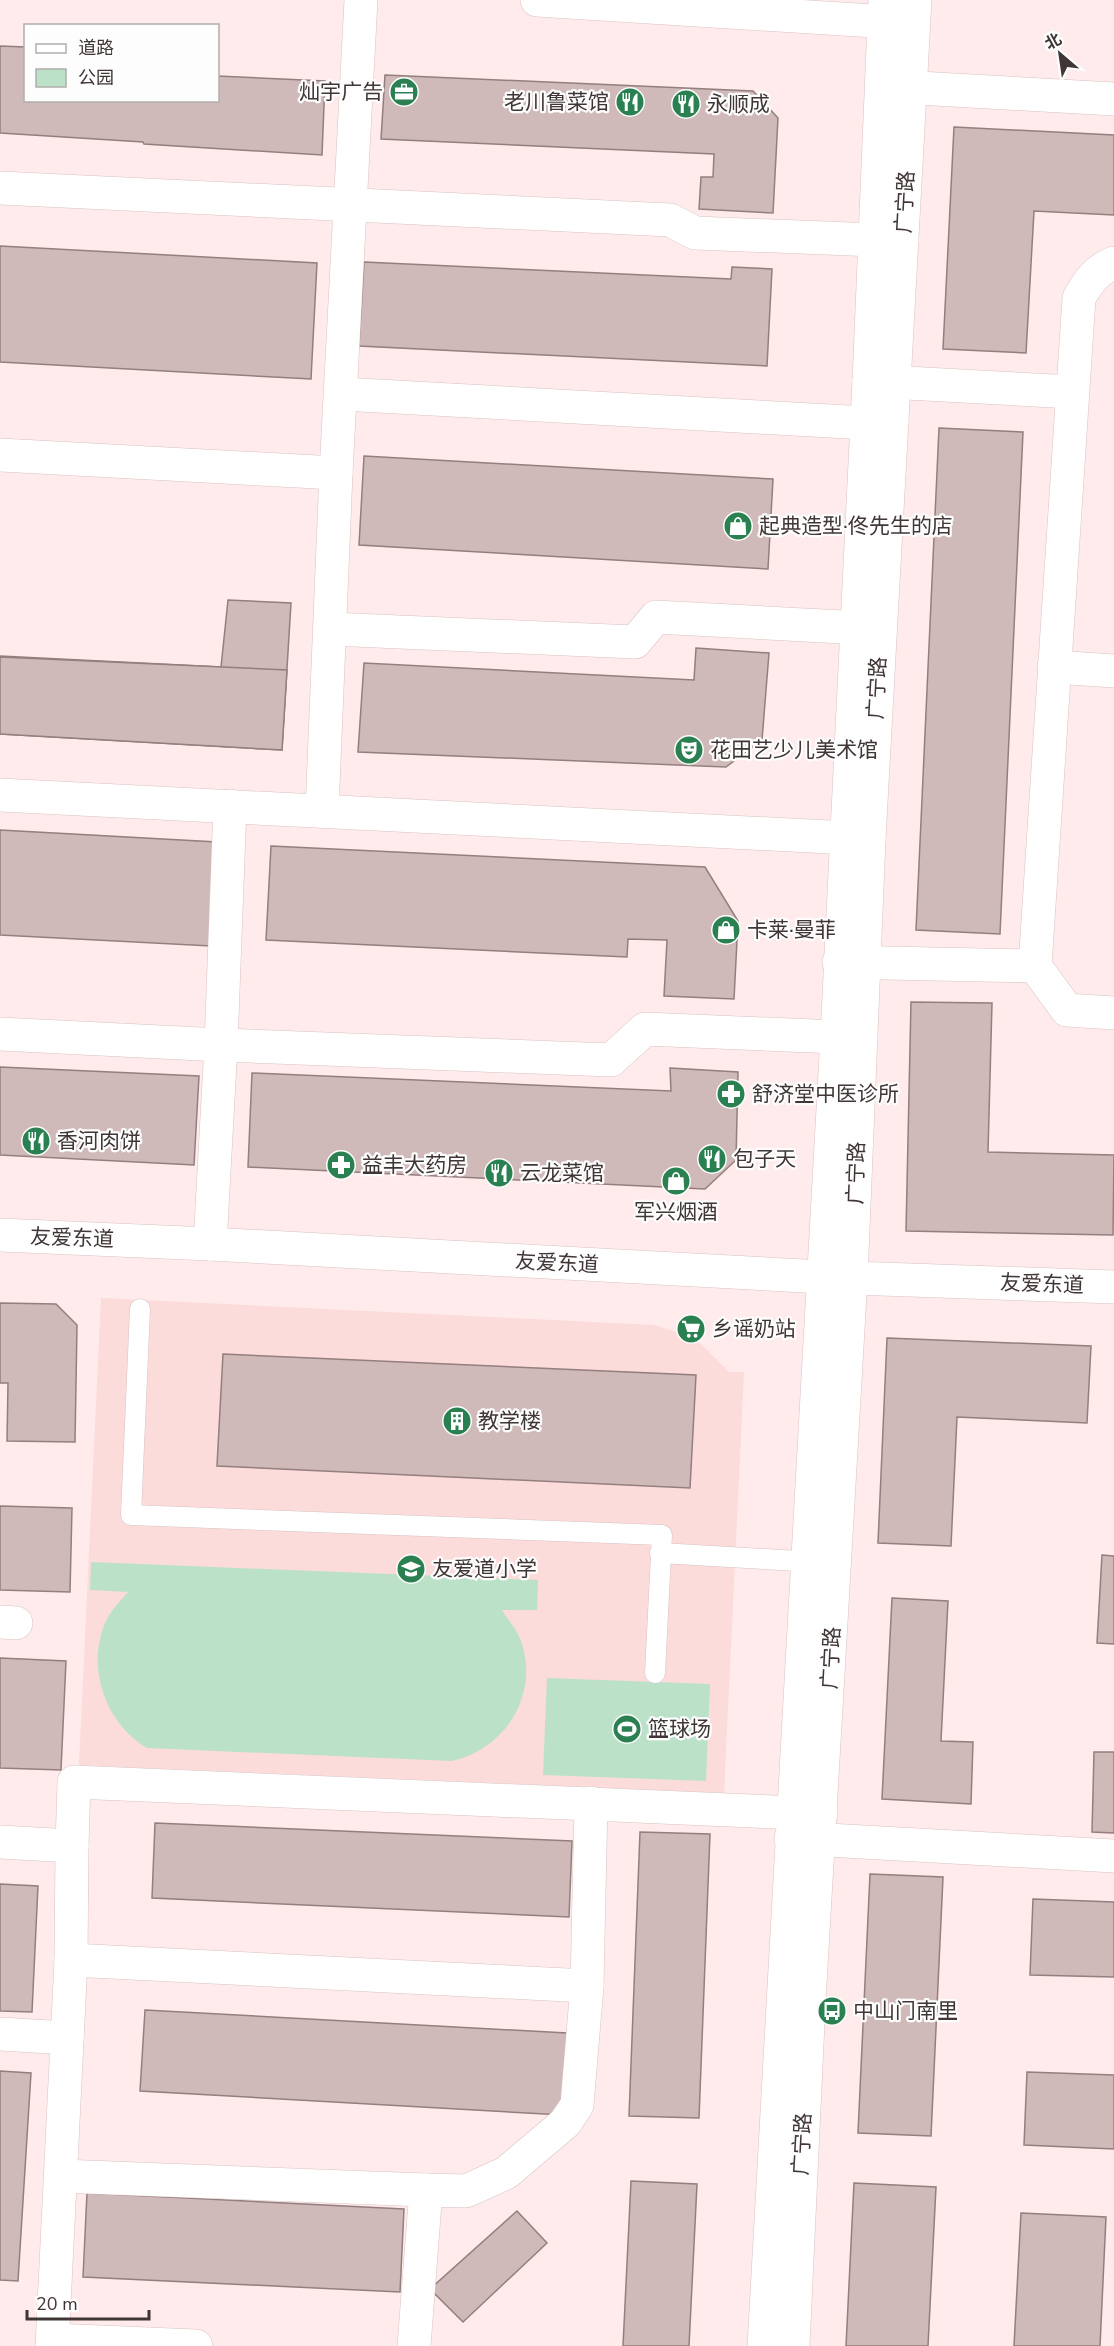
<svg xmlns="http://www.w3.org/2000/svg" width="1114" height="2346" font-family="'Nunito Sans','Noto Sans SC',sans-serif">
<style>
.built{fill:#fcdbdb}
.green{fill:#bbe2c8}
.building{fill:#d0b9b9;stroke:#947e7e;stroke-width:1.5}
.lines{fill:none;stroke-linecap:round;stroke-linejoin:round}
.lane-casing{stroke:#dac2c2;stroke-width:21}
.street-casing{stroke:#dac2c2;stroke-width:34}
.secondary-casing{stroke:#dac2c2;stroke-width:34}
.lane{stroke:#fff;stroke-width:20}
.street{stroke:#fff;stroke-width:33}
.secondary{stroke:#fff;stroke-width:33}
.labels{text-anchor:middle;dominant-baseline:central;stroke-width:4.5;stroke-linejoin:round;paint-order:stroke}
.poi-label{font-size:21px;fill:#403636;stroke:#fdfdfd;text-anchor:start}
.street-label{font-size:21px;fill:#403636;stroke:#fdfdfd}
</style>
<rect width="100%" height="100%" fill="#ffebeb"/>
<path class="built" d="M 101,1298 L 654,1325 L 680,1333 L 701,1344 L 729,1372 L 744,1372 L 724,1793 L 79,1765 Z"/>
<g class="green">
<path d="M 91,1562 L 538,1580 L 537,1610 L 502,1610 C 508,1620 517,1630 521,1641 C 540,1695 505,1749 452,1761 L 147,1748 C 104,1723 84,1663 108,1617 C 113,1608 121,1600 128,1592 L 90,1590 Z"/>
<path d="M 547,1678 L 710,1684 L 706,1781 L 543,1775 Z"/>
</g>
<g class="building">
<path d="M 0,46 L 26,47 L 26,100 L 218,100 L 218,76 L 325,81 L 322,155 L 144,144 L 143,142 L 0,133 Z"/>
<path d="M 385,75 L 753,91 L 778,118 L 773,213 L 699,209 L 701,177 L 713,177 L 714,154 L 381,139 Z"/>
<path d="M 954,127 L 1114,135 L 1114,215 L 1034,211 L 1026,353 L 943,349 Z"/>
<path d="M 0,246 L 317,263 L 311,379 L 0,362 Z"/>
<path d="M 364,262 L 731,279 L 732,267 L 772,269 L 767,366 L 359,346 Z"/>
<path d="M 939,428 L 1023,432 L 1000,934 L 916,930 Z"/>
<path d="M 364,456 L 773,479 L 768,569 L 359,545 Z"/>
<path d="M 228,600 L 291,603 L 282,750 L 0,734 L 0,656 L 221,667 Z"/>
<path d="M 696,648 L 769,653 L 762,740 L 726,767 L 358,752 L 364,663 L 694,680 Z"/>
<path d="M 0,657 L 287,670 L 282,750 L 0,734 Z"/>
<path d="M 0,830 L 217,842 L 211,946 L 0,935 Z"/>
<path d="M 271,846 L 705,867 L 738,921 L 734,999 L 664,996 L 667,940 L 628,939 L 627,957 L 266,940 Z"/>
<path d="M 911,1002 L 992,1003 L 988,1152 L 1114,1155 L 1113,1235 L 906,1231 Z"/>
<path d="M 0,1067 L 199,1076 L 194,1165 L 0,1155 Z"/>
<path d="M 670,1068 L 738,1072 L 736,1160 L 705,1189 L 248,1167 L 252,1073 L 671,1091 Z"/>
<path d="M 0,1303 L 56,1304 L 77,1325 L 75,1442 L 7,1441 L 8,1383 L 0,1383 Z"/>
<path d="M 887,1338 L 1091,1346 L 1087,1423 L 957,1417 L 951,1546 L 878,1543 Z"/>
<path d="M 223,1354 L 696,1375 L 690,1488 L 217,1466 Z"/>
<path d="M 0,1506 L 72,1508 L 70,1592 L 0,1590 Z"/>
<path d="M 1102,1555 L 1114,1556 L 1114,1644 L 1097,1643 Z"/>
<path d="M 892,1598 L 948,1601 L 941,1741 L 973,1742 L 971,1804 L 882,1799 Z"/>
<path d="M 0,1658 L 66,1661 L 61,1770 L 0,1768 Z"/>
<path d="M 1094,1752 L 1114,1752 L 1114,1833 L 1092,1832 Z"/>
<path d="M 155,1823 L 572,1841 L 569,1917 L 152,1898 Z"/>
<path d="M 640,1832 L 710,1834 L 699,2118 L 629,2116 Z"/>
<path d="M 870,1874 L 943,1877 L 931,2136 L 858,2133 Z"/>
<path d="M 0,1884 L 38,1886 L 32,2012 L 0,2011 Z"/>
<path d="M 1033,1899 L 1114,1902 L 1114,1977 L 1030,1975 Z"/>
<path d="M 145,2010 L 567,2033 L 563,2115 L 140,2091 Z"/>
<path d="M 0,2071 L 31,2073 L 18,2281 L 0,2280 Z"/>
<path d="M 1027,2072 L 1114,2075 L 1114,2149 L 1024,2145 Z"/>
<path d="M 631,2181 L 697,2184 L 689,2346 L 623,2346 Z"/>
<path d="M 854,2183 L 936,2187 L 928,2346 L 846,2346 Z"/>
<path d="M 87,2193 L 404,2209 L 400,2292 L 83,2277 Z"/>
<path d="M 517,2211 L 547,2243 L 463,2322 L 430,2289 Z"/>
<path d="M 1021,2213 L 1106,2217 L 1100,2346 L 1014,2346 Z"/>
</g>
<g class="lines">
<g class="lane-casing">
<g id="lane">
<path d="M 140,1309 L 131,1515 L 662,1535 L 655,1673"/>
<path d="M 660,1553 L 816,1562"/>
</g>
</g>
<g class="street-casing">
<g id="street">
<path d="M 882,86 L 1114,99"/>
<path d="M 0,188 L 670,220 L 695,233 L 902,241"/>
<path d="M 1114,263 C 1096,270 1088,282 1079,298 L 1035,966 L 1067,1010 L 1114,1013"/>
<path d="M 869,381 L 1072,392"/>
<path d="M 342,394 L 866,423 L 892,422"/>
<path d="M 0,455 L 336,473"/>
<path d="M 330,629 L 635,642 L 656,617 L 880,629"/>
<path d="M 1054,667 L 1114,671"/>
<path d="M 0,795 L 869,839"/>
<path d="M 322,811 L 336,473 L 361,0"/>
<path d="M 839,962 L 1035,966"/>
<path d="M 0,1034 L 221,1045 L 611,1060 L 645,1029 L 861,1038"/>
<path d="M 210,1244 L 221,1045 L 230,806"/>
<path d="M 0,1622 L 16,1623"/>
<path d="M 791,1838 L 1114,1856"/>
<path d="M 0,1842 L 72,1846 L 71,1960 L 52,2346"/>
<path d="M 72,1846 L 74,1782 L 821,1814"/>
<path d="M 71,1960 L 587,1986"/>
<path d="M 0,2034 L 67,2038"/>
<path d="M 61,2176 L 426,2190"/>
<path d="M 53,2340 L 196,2346"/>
<path d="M 414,2346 L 426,2190 L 466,2191 L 506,2173 L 565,2123 L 577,2105 L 587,1986 L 591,1803"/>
</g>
</g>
<g class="secondary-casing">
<g id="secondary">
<path d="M 537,0 L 906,23"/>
<path d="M 0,1235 L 210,1244 L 823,1277 L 1114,1287"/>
<path d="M 764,2346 L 837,1037 L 869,381 L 885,0"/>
<path d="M 793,2346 L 809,2001 L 851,1278 L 869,839 L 915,0"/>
</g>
</g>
<use href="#lane" class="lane"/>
<use href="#street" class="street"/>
<use href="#secondary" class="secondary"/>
</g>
<defs>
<g id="office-disc" transform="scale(1.5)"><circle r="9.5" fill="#2b8052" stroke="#fdfdfd"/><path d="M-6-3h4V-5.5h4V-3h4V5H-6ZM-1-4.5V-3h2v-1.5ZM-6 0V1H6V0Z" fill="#fff"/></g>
<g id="restaurant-disc" transform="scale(1.5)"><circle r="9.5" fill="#2b8052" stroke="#fdfdfd"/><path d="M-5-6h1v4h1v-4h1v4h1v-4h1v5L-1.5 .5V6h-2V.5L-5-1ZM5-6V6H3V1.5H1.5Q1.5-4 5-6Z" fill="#fff"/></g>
<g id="shop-disc" transform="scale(1.5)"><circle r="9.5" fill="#2b8052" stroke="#fdfdfd"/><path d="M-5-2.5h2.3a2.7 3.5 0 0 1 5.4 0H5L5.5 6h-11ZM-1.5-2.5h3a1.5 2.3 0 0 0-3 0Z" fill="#fff"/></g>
<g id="theatre-disc" transform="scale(1.5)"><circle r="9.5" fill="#2b8052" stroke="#fdfdfd"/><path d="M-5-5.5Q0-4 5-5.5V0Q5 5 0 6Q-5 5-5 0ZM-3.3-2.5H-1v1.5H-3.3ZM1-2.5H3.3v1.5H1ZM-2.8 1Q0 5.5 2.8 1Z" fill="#fff"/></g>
<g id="pharmacy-disc" transform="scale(1.5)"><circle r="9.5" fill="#2b8052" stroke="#fdfdfd"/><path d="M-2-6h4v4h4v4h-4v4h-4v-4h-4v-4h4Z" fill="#fff"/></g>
<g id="supermarket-disc" transform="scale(1.5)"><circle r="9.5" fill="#2b8052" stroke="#fdfdfd"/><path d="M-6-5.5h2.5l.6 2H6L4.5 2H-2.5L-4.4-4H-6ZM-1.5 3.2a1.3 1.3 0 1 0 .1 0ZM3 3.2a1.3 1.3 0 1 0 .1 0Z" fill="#fff"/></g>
<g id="building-disc" transform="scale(1.5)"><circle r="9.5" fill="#2b8052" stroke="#fdfdfd"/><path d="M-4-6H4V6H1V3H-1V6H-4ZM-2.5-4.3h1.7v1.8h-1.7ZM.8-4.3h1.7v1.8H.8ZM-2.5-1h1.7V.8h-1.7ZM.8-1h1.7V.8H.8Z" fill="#fff"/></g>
<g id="school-disc" transform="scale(1.5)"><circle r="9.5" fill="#2b8052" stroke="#fdfdfd"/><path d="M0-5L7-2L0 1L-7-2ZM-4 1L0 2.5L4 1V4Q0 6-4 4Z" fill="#fff"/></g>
<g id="stadium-disc" transform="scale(1.5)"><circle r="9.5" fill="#2b8052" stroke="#fdfdfd"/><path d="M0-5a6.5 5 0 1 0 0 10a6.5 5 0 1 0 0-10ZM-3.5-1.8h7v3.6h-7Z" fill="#fff"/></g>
<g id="bus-disc" transform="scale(1.5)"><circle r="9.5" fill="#2b8052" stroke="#fdfdfd"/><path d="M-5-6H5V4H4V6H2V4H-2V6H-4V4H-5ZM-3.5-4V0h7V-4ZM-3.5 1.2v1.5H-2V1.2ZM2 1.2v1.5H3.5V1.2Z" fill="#fff"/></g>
</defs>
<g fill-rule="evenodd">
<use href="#office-disc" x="404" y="92"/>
<use href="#restaurant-disc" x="630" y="102"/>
<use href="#restaurant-disc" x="686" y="104"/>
<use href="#shop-disc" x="738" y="526"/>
<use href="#theatre-disc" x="689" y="750"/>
<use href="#shop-disc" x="726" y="930"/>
<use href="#pharmacy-disc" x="731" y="1094"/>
<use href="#restaurant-disc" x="36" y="1141"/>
<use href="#restaurant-disc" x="712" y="1159"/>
<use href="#pharmacy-disc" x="341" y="1165"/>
<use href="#restaurant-disc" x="499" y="1173"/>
<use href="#shop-disc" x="676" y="1181"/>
<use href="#supermarket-disc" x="691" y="1329"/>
<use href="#building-disc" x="457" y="1421"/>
<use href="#school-disc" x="411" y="1569"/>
<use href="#stadium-disc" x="627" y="1729"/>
<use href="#bus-disc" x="832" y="2011"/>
</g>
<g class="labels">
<g class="poi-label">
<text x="383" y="92" text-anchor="end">灿宇广告</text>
<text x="609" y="102" text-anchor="end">老川鲁菜馆</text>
<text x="707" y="104">永顺成</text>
<text x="759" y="526">起典造型·佟先生的店</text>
<text x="710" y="750">花田艺少儿美术馆</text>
<text x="747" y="930">卡莱·曼菲</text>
<text x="752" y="1094">舒济堂中医诊所</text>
<text x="57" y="1141">香河肉饼</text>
<text x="733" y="1159">包子天</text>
<text x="362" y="1165">益丰大药房</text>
<text x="520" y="1173">云龙菜馆</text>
<text x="676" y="1212" text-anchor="middle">军兴烟酒</text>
<text x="712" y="1329">乡谣奶站</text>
<text x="478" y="1421">教学楼</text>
<text x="432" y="1569">友爱道小学</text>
<text x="648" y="1729">篮球场</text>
<text x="853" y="2011">中山门南里</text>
</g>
<g class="street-label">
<text transform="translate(905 202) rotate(-87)">广宁路</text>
<text transform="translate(877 688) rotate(-87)">广宁路</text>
<text transform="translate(856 1173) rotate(-88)">广宁路</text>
<text transform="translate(72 1238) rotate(2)">友爱东道</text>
<text transform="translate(557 1263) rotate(3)">友爱东道</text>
<text transform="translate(1042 1284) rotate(2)">友爱东道</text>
<text transform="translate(831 1658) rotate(-87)">广宁路</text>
<text transform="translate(802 2144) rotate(-87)">广宁路</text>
</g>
</g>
<rect x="24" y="24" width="195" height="78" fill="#fdfdfd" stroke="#b1adad" stroke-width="1.5"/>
<rect x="36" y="44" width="30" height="9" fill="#ffffff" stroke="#b1adad" stroke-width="1.5"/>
<text x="78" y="54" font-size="18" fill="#403636">道路</text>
<rect x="36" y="69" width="30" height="18" fill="#bbe2c8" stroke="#b1adad" stroke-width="1.5"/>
<text x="78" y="84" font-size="18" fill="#403636">公园</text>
<g transform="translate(1060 54) rotate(331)" stroke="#fdfdfd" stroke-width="4.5" paint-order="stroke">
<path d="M0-4.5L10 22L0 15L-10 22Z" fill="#403636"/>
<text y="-9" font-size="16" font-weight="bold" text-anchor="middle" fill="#403636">北</text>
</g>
<path d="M27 2310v9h122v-9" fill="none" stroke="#403636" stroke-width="3"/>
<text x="36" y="2310" font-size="18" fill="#403636" stroke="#fdfdfd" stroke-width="4.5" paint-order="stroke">20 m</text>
</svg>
